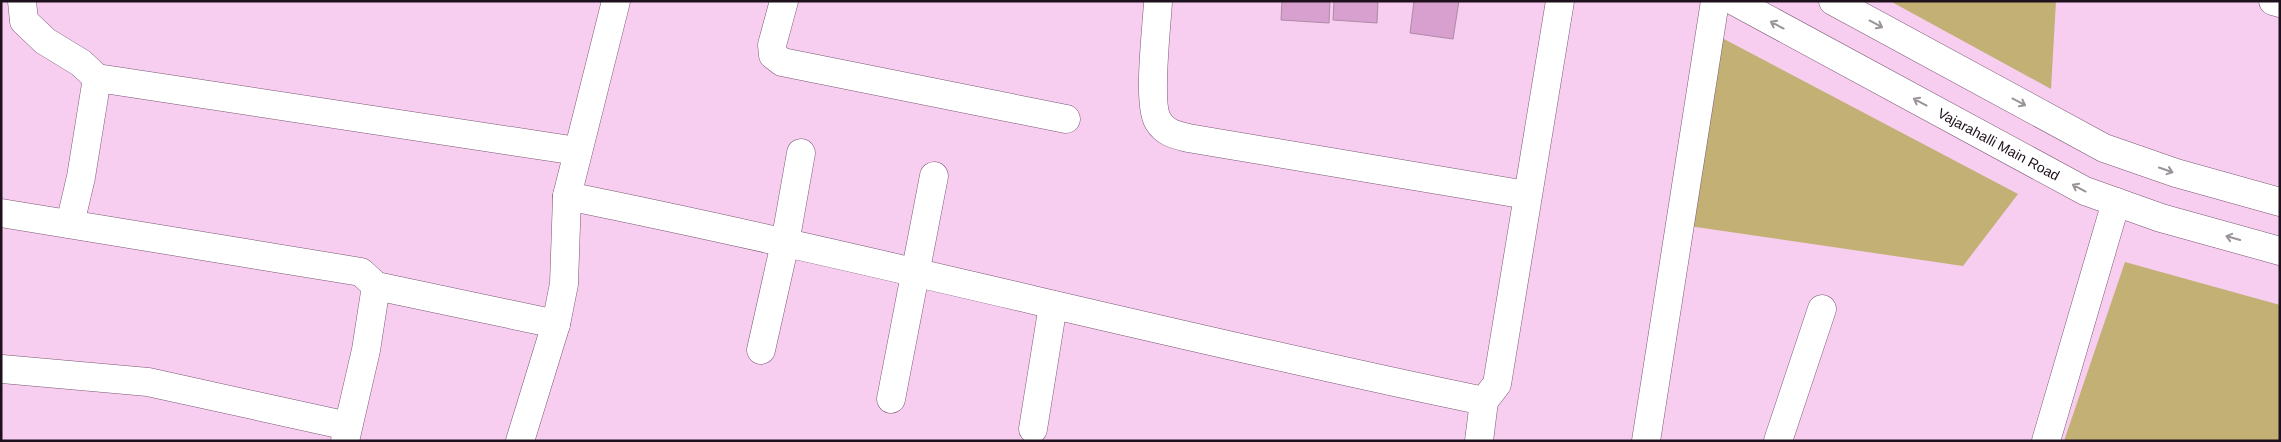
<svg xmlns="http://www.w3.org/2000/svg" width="2281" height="442" font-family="Helvetica,sans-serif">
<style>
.green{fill:#c2b075}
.building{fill:#d7a0ce;stroke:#af8aa8}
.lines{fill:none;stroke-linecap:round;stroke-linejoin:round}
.minor-casing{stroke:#7a5774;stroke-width:29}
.secondary-casing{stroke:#7a5774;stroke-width:29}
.minor{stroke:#fff;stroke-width:28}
.secondary{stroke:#fff;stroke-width:28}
.oneway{stroke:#9a9399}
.labels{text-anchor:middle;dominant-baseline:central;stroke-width:4;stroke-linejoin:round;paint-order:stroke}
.street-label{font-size:14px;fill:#1e101c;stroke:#f7ceef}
</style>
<rect width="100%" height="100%" fill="#f7ceef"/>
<g class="green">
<path d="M 1890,1 L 2056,1 L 2051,89 Z"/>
<path d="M 1722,38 L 2018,194 L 1963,266 L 1689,226 Z"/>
<path d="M 2125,262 L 2280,305 L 2280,441 L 2064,441 Z"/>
</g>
<g class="building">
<path d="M 1282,1 L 1330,1 L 1329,23 L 1281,20 Z"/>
<path d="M 1334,1 L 1378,1 L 1377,23 L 1333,20 Z"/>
<path d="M 1414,1 L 1459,1 L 1453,39 L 1410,33 Z"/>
</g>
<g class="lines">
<g class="minor-casing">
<g id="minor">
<path d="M 22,1 L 24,21 L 45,41 L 81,63 L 97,78 L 81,177 L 70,224"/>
<path d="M 784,1 L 772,45 L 773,55 L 782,62 L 1066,119"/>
<path d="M 1158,1 C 1157,26 1147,103 1158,121 C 1165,133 1176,135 1188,138 L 1527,195"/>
<path d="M 2273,1 L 2280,3"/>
<path d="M 97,78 L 577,151"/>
<path d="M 567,196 C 874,258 1177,338 1484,401 L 1497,384 L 1560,1"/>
<path d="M 1,213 L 361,272 L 376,286 L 366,350 L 345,441"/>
<path d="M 376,286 L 556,324"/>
<path d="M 761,350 L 785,243 L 801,153"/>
<path d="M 2,369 L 148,382 L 348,426"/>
<path d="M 891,399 L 934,176"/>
<path d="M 1033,429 L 1053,305"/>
<path d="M 520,441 L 556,324 L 564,284 L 567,196 L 616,1"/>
<path d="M 1479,441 L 1484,401"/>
<path d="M 1646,441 L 1715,1"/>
<path d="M 1778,441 L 1822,309"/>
<path d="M 2046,441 L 2116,202"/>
</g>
</g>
<g class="secondary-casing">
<g id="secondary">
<path id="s1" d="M 1734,1 L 2085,191 L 2161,218 L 2280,251"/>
<path d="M 1833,1 L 2104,148 L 2176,173 L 2280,202"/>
</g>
</g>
<use href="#minor" class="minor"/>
<use href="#secondary" class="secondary"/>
</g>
<defs><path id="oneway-shaft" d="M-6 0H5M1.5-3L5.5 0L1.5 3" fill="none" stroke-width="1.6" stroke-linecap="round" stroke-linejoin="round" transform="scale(1.25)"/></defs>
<g class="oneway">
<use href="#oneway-shaft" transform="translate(1876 24) rotate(28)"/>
<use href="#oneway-shaft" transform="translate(1777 25) rotate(-152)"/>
<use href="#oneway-shaft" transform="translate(1920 102) rotate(-152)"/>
<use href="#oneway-shaft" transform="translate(2019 102) rotate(28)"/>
<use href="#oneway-shaft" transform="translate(2166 170) rotate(19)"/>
<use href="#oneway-shaft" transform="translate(2079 188) rotate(-152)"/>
<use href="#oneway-shaft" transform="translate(2233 238) rotate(-164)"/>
</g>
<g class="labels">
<g class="street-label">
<text stroke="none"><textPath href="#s1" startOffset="301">Vajarahalli Main Road</textPath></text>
</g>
</g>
<rect width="2281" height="442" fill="none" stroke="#1e101c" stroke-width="5"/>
</svg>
